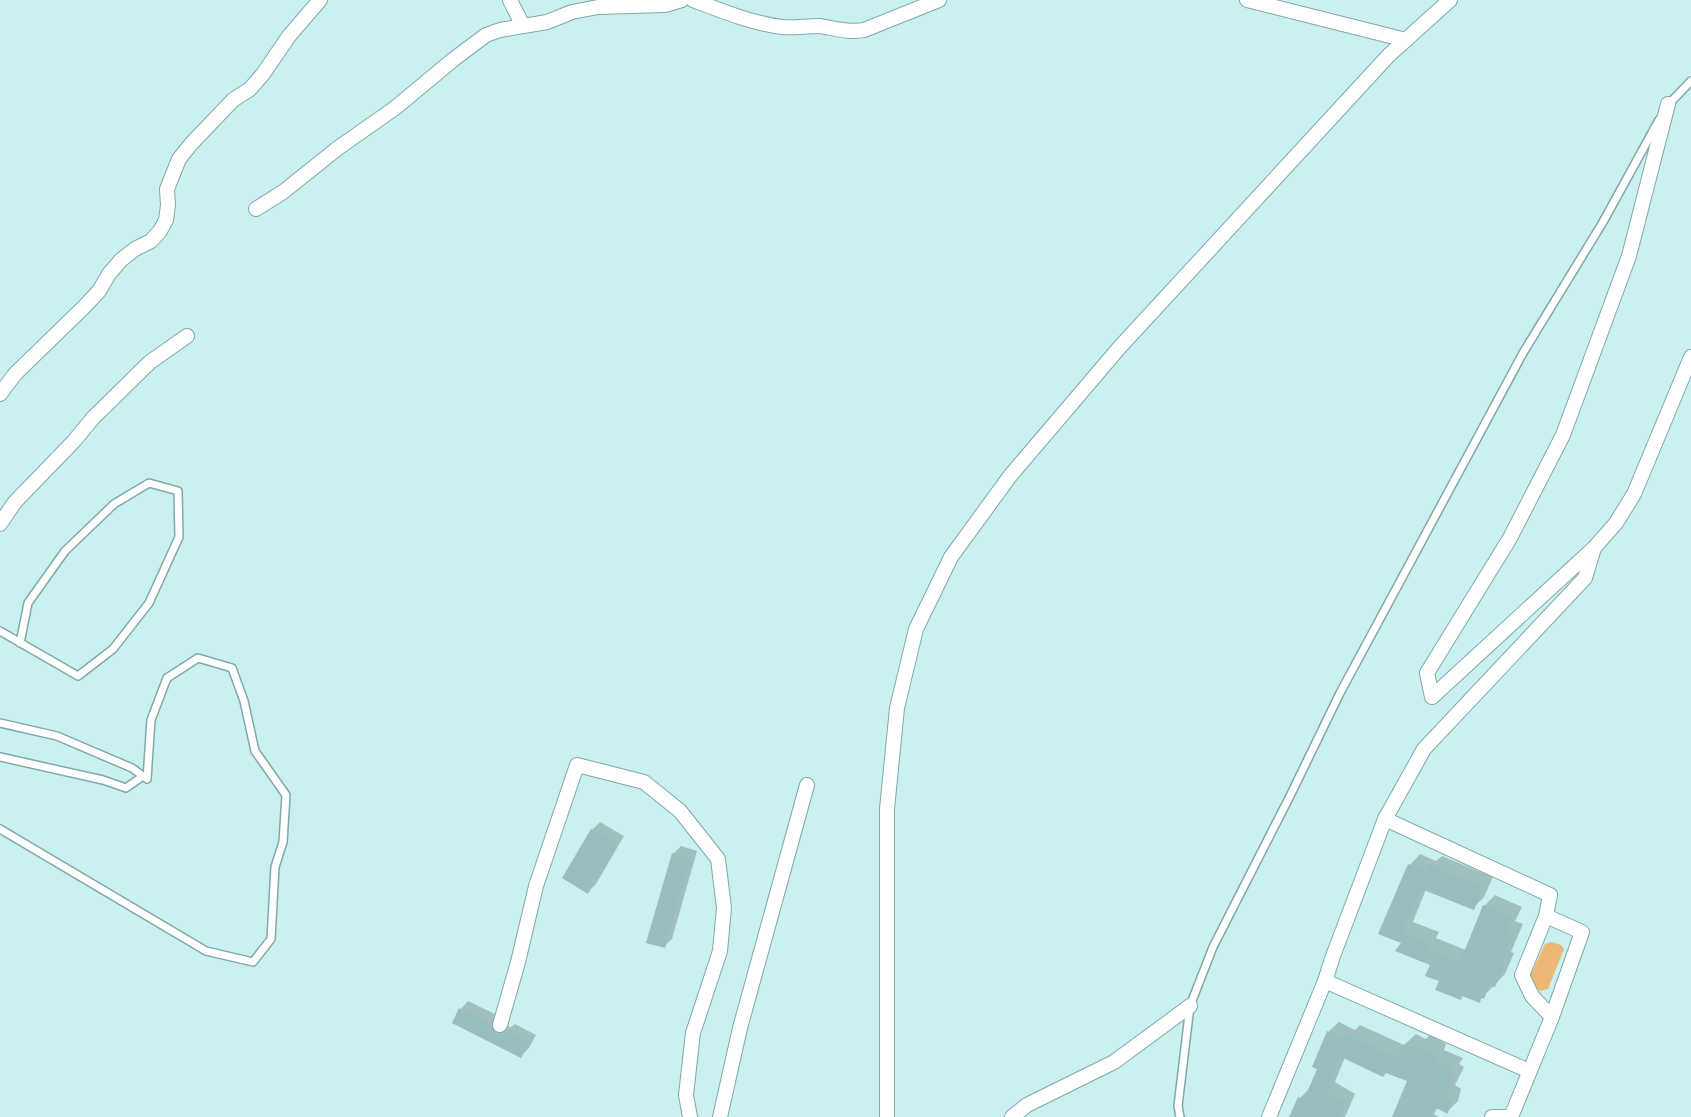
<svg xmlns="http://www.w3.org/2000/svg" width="1691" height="1117" font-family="'Roboto Condensed',sans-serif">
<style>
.green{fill:#edb875}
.shadow{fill:#0003}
.building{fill:#98bfbf}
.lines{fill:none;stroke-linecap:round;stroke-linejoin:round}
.lane-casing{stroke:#82a8a8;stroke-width:10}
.street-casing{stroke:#82a8a8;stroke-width:16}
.lane{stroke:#fff;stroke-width:7}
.street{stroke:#fff;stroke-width:14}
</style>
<rect width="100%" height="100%" fill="#c9f1f1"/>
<path class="green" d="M 1551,942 L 1561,945 L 1564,949 L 1548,989 L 1540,991 L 1536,987 L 1530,976 L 1545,944 Z"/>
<g class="shadow">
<path d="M 600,822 L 624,836 L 596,884 L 588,892 L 592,830 Z"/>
<path d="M 681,846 L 697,851 L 672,939 L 664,946 L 673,854 Z"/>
<path d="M 1420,854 L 1436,861 L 1442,856 L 1493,877 L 1484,897 L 1473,908 L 1426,889 L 1413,922 L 1439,932 L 1436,938 L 1466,950 L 1484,906 L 1495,895 L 1522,907 L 1515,921 L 1523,924 L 1511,952 L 1514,953 L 1505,974 L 1479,1001 L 1464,995 L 1460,998 L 1441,981 L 1432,964 L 1403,943 L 1380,933 L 1410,865 Z"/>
<path d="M 468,1001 L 499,1016 L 505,1026 L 511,1027 L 515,1024 L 536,1035 L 529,1048 L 521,1056 L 454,1022 L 461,1009 Z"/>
<path d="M 1339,1022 L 1355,1030 L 1360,1025 L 1404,1045 L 1416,1034 L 1426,1039 L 1430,1035 L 1446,1044 L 1444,1050 L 1463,1058 L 1459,1064 L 1464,1067 L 1455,1085 L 1461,1089 L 1458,1101 L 1447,1112 L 1438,1107 L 1434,1114 L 1438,1117 L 1393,1117 L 1409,1080 L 1345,1057 L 1335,1082 L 1355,1094 L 1345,1117 L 1292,1117 L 1300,1098 L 1311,1087 L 1319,1068 L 1328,1032 Z"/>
</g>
<g class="building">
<path d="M 591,829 L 617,844 L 588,894 L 562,878 Z"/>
<path d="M 672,853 L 690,859 L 665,948 L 646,943 Z"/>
<path d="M 1408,864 L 1427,872 L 1430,865 L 1483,888 L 1474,910 L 1421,889 L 1403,932 L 1429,943 L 1427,948 L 1460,962 L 1483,905 L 1512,917 L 1506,932 L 1514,935 L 1502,963 L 1505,964 L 1495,987 L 1489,986 L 1484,999 L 1481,998 L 1480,1003 L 1462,996 L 1461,1000 L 1435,990 L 1439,981 L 1425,976 L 1430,965 L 1395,951 L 1401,943 L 1378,934 Z"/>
<path d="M 459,1008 L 491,1024 L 493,1031 L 497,1033 L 502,1034 L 506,1032 L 529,1043 L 521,1058 L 452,1023 Z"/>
<path d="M 1327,1031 L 1344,1040 L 1348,1035 L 1398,1058 L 1404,1044 L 1416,1049 L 1418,1045 L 1437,1055 L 1435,1061 L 1453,1069 L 1449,1075 L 1454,1078 L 1445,1096 L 1451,1100 L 1448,1114 L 1436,1108 L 1430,1117 L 1392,1117 L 1407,1081 L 1386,1073 L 1383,1077 L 1339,1056 L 1326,1093 L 1346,1104 L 1340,1117 L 1289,1117 L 1298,1097 L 1304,1100 L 1317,1069 L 1312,1067 Z"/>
</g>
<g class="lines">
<g class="lane-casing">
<g id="lane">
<path d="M 1668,105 L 1691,81"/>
<path d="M 0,631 L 78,676 L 113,649 L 149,603 L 179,537 L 178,491 L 149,483 L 114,504 L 65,551 L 28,603 L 20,643"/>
<path d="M 0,723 L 57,736 L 132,768 L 147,779 L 151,720 L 167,678 L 198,658 L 232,668 L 244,701 L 255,751 L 286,795 L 283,842 L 275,867 L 271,939 L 253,962 L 206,951 L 0,829"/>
<path d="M 0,757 L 103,780 L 126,788 L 143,776"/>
<path d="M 1180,1117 L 1178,1106 L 1190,1006 L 1213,947 L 1291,794 L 1340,693 L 1523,353 L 1603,222 L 1659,120"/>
</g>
</g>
<g class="street-casing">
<g id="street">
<path d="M 510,0 L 523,26"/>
<path d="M 693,0 C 722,11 751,23 782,27 C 794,28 806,26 819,26 C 835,28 848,33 864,30 L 939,0"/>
<path d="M 1247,0 L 1406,40"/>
<path d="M 256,209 L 283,192 L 338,148 L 395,108 L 454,59 L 486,35 L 500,30 L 547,22 L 572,12 L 598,7 L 665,5 L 682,0"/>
<path d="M 0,394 L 15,374 L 84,307 L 99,291 L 109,274 L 121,260 L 135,249 L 151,241 L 160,231 L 166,220 L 168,205 L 167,189 L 179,159 L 191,144 L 233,100 L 250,89 L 263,74 L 289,36 L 320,0"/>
<path d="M 0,524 L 15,502 L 74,441 L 93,418 L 150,362 L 187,336"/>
<path d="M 1593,549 L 1432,697 L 1427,673 L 1510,538 L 1563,435 L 1629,256 L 1668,104"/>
<path d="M 1385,819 L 1550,895 L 1546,916 L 1522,975 L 1532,996 L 1552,1017"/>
<path d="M 1325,981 L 1529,1071"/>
<path d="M 500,1025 L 518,962 L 536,886 L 577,765 L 644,782 L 680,811 L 718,859 L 724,908 L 720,951 L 693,1033 L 686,1095 L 690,1117"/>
<path d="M 720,1117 L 740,1028 L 807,785"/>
<path d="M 887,1117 L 887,809 L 897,708 L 916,629 L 951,557 L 1010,476 L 1119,348 L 1389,55 L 1450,0"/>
<path d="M 1012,1117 L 1027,1105 L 1114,1062 L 1190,1006"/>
<path d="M 1269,1117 L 1325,981 L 1333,956 L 1385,819 L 1424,749 L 1585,578 L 1594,548 L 1616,523 L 1634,494 L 1691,357"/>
<path d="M 1492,1117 L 1508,1117"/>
<path d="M 1511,1117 L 1552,1017 L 1582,932 L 1546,916"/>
</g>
</g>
<use href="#lane" class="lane"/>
<use href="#street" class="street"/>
</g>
</svg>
